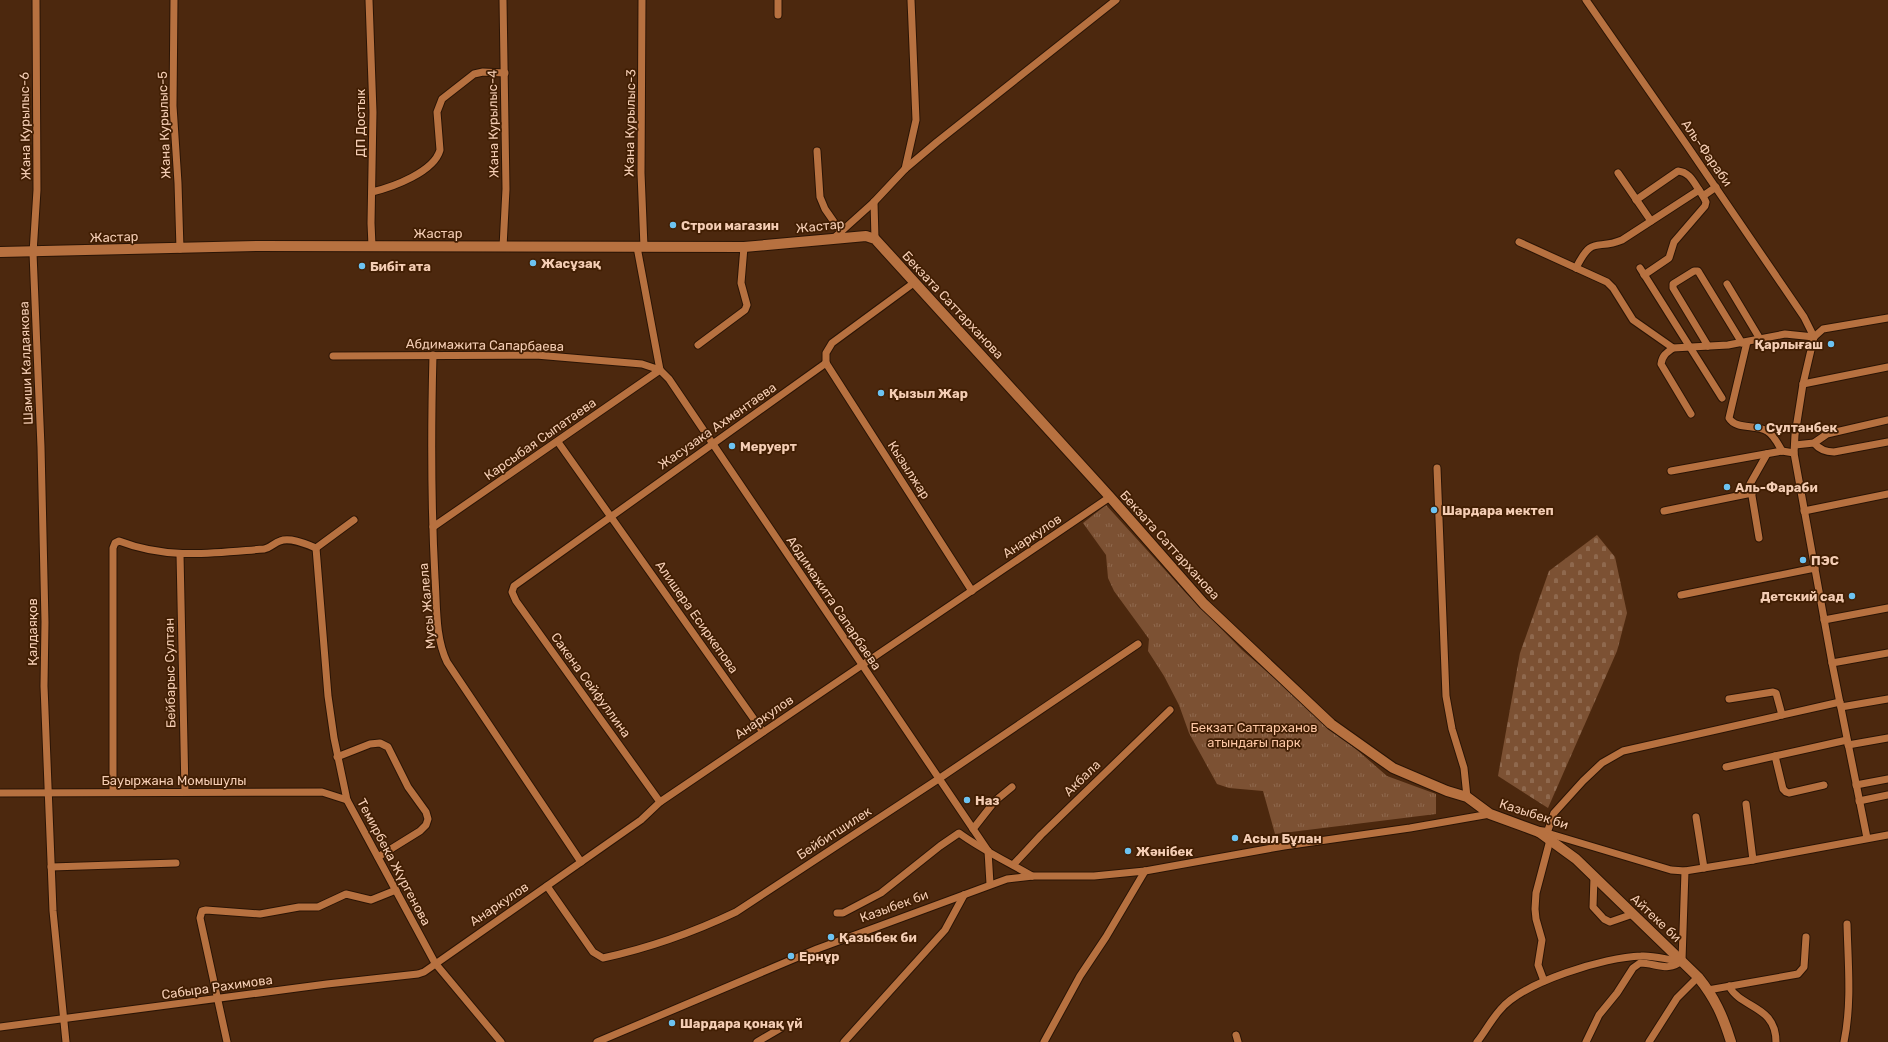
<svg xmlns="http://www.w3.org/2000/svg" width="1888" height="1042" font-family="Rubik,sans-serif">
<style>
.grass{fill:url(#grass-tufts)}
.cemetery{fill:url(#cemetery-stones)}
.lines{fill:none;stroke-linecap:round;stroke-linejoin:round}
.street-casing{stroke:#2a1405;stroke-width:9}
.secondary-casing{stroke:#2a1405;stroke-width:12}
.street{stroke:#b77140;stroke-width:7}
.secondary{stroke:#b77140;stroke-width:10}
.poi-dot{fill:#6cc3f2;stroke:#411e03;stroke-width:1.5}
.labels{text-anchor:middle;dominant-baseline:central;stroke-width:3.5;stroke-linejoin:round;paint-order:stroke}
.street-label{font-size:13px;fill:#f4cdb4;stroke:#411e03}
.poi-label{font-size:13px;font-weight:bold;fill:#f4cdb4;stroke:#411e03;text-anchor:start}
.park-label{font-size:13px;fill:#fdc7a5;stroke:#411e03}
</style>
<defs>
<pattern id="grass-tufts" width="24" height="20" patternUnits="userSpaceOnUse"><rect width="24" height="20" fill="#7c5133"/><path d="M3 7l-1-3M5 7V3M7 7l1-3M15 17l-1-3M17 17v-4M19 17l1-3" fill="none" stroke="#8f694e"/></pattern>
<pattern id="cemetery-stones" width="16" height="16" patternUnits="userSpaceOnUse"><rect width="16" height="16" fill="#7c5133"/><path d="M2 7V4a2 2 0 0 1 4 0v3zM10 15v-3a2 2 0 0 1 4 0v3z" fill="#8f694e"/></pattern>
</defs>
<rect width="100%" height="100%" fill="#4c280e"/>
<path class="grass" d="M 1106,505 L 1185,592 L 1242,650 L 1387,776 L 1436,794 L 1436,814 L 1275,834 L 1263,791 L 1229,788 L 1217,784 L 1189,733 L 1179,705 L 1164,676 L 1148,651 L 1149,639 L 1114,591 L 1108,578 L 1106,555 L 1083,523 Z"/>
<path class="cemetery" d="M 1597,535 L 1615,557 L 1627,613 L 1617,651 L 1548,808 L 1498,776 L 1520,653 L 1549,571 Z"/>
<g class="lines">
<g class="street-casing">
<g id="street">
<path d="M 36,0 L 37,190 L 33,253 L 41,447 L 45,622 L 44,686 L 53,911 L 66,1042"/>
<path d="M 174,0 L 173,106 L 178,183 L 180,249"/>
<path d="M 369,0 L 373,112 L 371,223 L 372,246"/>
<path d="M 642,0 L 641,173 L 644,247"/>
<path d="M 778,0 L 778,15"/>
<path d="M 1586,0 L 1686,144 L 1804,317 L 1814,337 L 1803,384 L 1795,435 L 1794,453 L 1832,663 L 1867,838"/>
<path d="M 817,151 L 820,197 L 825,209 L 841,232"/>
<path d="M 905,169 L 916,120 L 911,0"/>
<path d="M 1618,173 L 1651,221"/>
<path d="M 372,192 C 393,187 434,172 440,150 L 437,112 L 442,99 L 474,74 L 483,72 L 505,73"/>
<path d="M 1636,200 L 1678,171 C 1689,172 1693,181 1699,190"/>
<path d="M 874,202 L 875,239"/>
<path d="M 834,238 L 874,202 L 905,169 L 937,142 L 1116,0"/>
<path d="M 1519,242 L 1607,282 L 1613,288 L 1633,320 L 1673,348"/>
<path d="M 503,247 L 506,189 L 503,0"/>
<path d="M 637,247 L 660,370"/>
<path d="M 1576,268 C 1593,234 1596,251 1622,240 L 1699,190 L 1703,196 L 1716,187"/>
<path d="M 1640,268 L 1722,398"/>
<path d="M 1644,275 L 1669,258 L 1674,242 L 1705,206 L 1706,202 L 1703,196"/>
<path d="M 1727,284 L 1760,339"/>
<path d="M 1814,337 L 1823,329 L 1888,318"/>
<path d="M 1747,342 L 1729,418 C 1736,430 1756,424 1767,431 C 1774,435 1778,444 1782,451"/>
<path d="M 698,345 L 745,310 L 747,305 L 741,283 L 744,247"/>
<path d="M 1708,346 L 1673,288 L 1673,284 L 1694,271 L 1698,271 L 1742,343"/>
<path d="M 433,355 C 431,430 431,504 435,578 C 437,606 435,637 447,662 L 581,862"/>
<path d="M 333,356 L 536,355 L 642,364 L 660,370 L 669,379 L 988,851"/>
<path d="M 826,363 L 972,591"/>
<path d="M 826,363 L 826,353 L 832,343 L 915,282"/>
<path d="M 1803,384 L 1888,367"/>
<path d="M 1691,414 L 1661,364 C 1662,356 1666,353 1673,348 L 1728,345 L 1785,334 L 1814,337"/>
<path d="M 558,442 L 763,732"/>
<path d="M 1814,443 C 1819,449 1827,452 1834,452 L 1888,442"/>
<path d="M 1795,445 L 1814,443 L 1827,434 L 1888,420"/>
<path d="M 1437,468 L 1446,696 L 1452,729 L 1464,768 L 1467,797"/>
<path d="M 1671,471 L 1782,451 L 1794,453"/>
<path d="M 1664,511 L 1752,493"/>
<path d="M 1804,511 L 1888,494"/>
<path d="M 433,527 L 660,370"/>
<path d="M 1759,538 L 1750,484 L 1767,454"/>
<path d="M 316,548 L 328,696 L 334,738 L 347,800 L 435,963 L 501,1042"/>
<path d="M 316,548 L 354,520"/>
<path d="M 180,554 L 185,792"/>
<path d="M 1681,595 L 1815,568"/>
<path d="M 1824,620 L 1888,608"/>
<path d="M 1832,663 L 1888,653"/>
<path d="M 1729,699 L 1773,692 L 1776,693 L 1782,715"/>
<path d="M 1840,702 L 1623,751 L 1602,763 L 1583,781 L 1554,813 L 1547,833 L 1671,870 L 1685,871 L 1753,860 L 1888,835"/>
<path d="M 1841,707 L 1888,699"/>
<path d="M 1848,745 L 1888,738"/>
<path d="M 1775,756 L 1783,789 L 1786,792 L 1789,793 L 1824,785"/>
<path d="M 337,757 L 370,744 L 380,743 L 388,747 L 408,787 L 426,812 L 428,819 L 426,825 L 420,831 L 378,857"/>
<path d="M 1726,767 L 1847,740"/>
<path d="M 1856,785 L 1888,779"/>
<path d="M 113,792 L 113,548 L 115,543 L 119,541 C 168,560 213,553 264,549 C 270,548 274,543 280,541 C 290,537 306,544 316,548"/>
<path d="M 0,793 L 322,792 L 347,800"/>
<path d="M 1859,801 L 1888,795"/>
<path d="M 660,802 L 516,601 L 512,592 L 514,586 L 826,363"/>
<path d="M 1746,804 L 1753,860"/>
<path d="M 1696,817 L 1704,868"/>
<path d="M 973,829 L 995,801 L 1012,787"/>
<path d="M 988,851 L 990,884"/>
<path d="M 1013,865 L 1041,835 L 1170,710"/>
<path d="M 51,867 L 176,863"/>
<path d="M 1594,877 L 1593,907 L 1604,919 L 1610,922 L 1633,914"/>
<path d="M 547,886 L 593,952 L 603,958 C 649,948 694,932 736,912 L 940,778 L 1138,644"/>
<path d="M 837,913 L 843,913 L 881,893 L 940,846 L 959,833 C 982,850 1008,862 1032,876"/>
<path d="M 1544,981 L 1538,965 L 1542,940 L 1536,919 L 1535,909 L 1536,893 L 1550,840"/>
<path d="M 1729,986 C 1741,1009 1776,1005 1776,1042"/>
<path d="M 1708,990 L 1798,974 L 1804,967 L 1806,937"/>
<path d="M 0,1027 L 327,984 L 418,974 L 424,972 L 641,820 L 660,802 L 1110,497"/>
<path d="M 1236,1035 L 1238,1042"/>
<path d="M 227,1042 L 200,918 L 202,911 L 206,910 L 260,914 L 299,907 L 318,907 L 346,894 L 371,900 L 396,890"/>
<path d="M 597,1042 L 817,949 L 1007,879 L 1033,876 L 1094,876 L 1145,871 L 1284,846 L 1410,828 L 1490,814"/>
<path d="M 757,1042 L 781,1028"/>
<path d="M 844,1042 L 945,930 L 964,895"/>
<path d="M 1044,1042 L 1080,976 L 1106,937 L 1145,871"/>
<path d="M 1477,1042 C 1485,1032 1491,1020 1500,1010 C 1523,982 1605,957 1641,956 C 1653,955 1668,960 1680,961"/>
<path d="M 1586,1042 L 1599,1015 L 1617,993 L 1633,968 L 1640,963 C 1656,963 1669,973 1682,960 L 1685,871"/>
<path d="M 1649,1042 L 1677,998 L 1698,977"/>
<path d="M 1844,1042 C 1852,1003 1848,963 1847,924"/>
</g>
</g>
<g class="secondary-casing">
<g id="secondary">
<path d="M 0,252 L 257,246 L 744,247 L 866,236 L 875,239 L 1110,497 L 1204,604 L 1331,724 L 1393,768 L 1447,791 L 1467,797 L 1490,814 L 1539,832 L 1547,833"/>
<path d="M 1539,832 L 1576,859 L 1698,977 C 1715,998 1723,1016 1731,1042"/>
</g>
</g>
<use href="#street" class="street"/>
<use href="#secondary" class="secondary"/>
</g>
<g class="poi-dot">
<circle cx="673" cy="225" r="4"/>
<circle cx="533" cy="263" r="4"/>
<circle cx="362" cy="266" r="4"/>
<circle cx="1831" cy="344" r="4"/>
<circle cx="881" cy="393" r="4"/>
<circle cx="1758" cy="427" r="4"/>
<circle cx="732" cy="446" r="4"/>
<circle cx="1727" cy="487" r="4"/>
<circle cx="1434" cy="510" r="4"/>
<circle cx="1803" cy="560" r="4"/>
<circle cx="1852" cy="596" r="4"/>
<circle cx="967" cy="800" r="4"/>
<circle cx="1235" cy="838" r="4"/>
<circle cx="1128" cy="851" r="4"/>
<circle cx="831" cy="937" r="4"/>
<circle cx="791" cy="956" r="4"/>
<circle cx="672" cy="1023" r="4"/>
</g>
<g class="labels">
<g class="street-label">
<text transform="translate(360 123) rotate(-90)">ДП Достык</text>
<text transform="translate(630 123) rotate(-89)">Жана Курылыс-3</text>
<text transform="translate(493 124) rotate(-91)">Жана Курылыс-4</text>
<text transform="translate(164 125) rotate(-92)">Жана Курылыс-5</text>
<text transform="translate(25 126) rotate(-91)">Жана Курылыс-6</text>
<text transform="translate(1707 153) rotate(55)">Аль-Фараби</text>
<text transform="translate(820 226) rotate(-6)">Жастар</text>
<text x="438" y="233">Жастар</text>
<text transform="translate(114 237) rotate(-2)">Жастар</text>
<text transform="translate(953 305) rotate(47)">Бекзата Саттарханова</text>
<text transform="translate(485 345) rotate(1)">Абдимажита Сапарбаева</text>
<text transform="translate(26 363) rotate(-92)">Шамши Калдаякова</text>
<text transform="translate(717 426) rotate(-35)">Жасузака Ахментаева</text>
<text transform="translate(540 439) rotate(-35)">Карсыбая Сыпатаева</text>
<text transform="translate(909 470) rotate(57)">Кызылжар</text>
<text transform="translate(1032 536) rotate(-34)">Анаркулов</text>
<text transform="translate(1170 545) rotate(48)">Бекзата Саттарханова</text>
<text transform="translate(834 603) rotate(56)">Абдимажита Сапарбаева</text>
<text transform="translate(427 606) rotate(-95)">Мусы Жалела</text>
<text transform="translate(697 617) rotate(55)">Алишера Есиркепова</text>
<text transform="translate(32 632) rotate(-90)">Қалдаяқов</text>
<text transform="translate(170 673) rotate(-91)">Бейбарыс Султан</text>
<text transform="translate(591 685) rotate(54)">Сакена Сейфуллина</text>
<text transform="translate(764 717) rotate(-34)">Анаркулов</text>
<text transform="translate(1082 778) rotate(-44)">Акбала</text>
<text x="174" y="780">Бауыржана Момышулы</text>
<text transform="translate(1534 814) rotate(18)">Казыбек би</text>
<text transform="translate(834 833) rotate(-33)">Бейбитшилек</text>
<text transform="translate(394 862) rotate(62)">Темирбека Жүргенова</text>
<text transform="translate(499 904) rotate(-34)">Анаркулов</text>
<text transform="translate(894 906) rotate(-20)">Казыбек би</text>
<text transform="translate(1656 918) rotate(43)">Айтеке би</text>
<text transform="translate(217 987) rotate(-8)">Сабыра Рахимова</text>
</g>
<g class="poi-label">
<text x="681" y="225">Строи магазин</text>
<text x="541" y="263">Жасұзақ</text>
<text x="370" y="266">Бибіт ата</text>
<text x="1823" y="344" text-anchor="end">Қарлығаш</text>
<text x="889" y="393">Қызыл Жар</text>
<text x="1766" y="427">Сұлтанбек</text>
<text x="740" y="446">Меруерт</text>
<text x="1735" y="487">Аль-Фараби</text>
<text x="1442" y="510">Шардара мектеп</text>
<text x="1811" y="560">ПЭС</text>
<text x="1844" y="596" text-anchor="end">Детский сад</text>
<text x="975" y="800">Наз</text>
<text x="1243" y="838">Асыл Бұлан</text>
<text x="1136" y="851">Жәнібек</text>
<text x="839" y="937">Қазыбек би</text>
<text x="799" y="956">Ернұр</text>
<text x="680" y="1023">Шардара қонақ үй</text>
</g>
<g class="park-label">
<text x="1254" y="727">Бекзат Саттарханов<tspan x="1254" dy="15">атындағы парк</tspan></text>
</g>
</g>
</svg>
